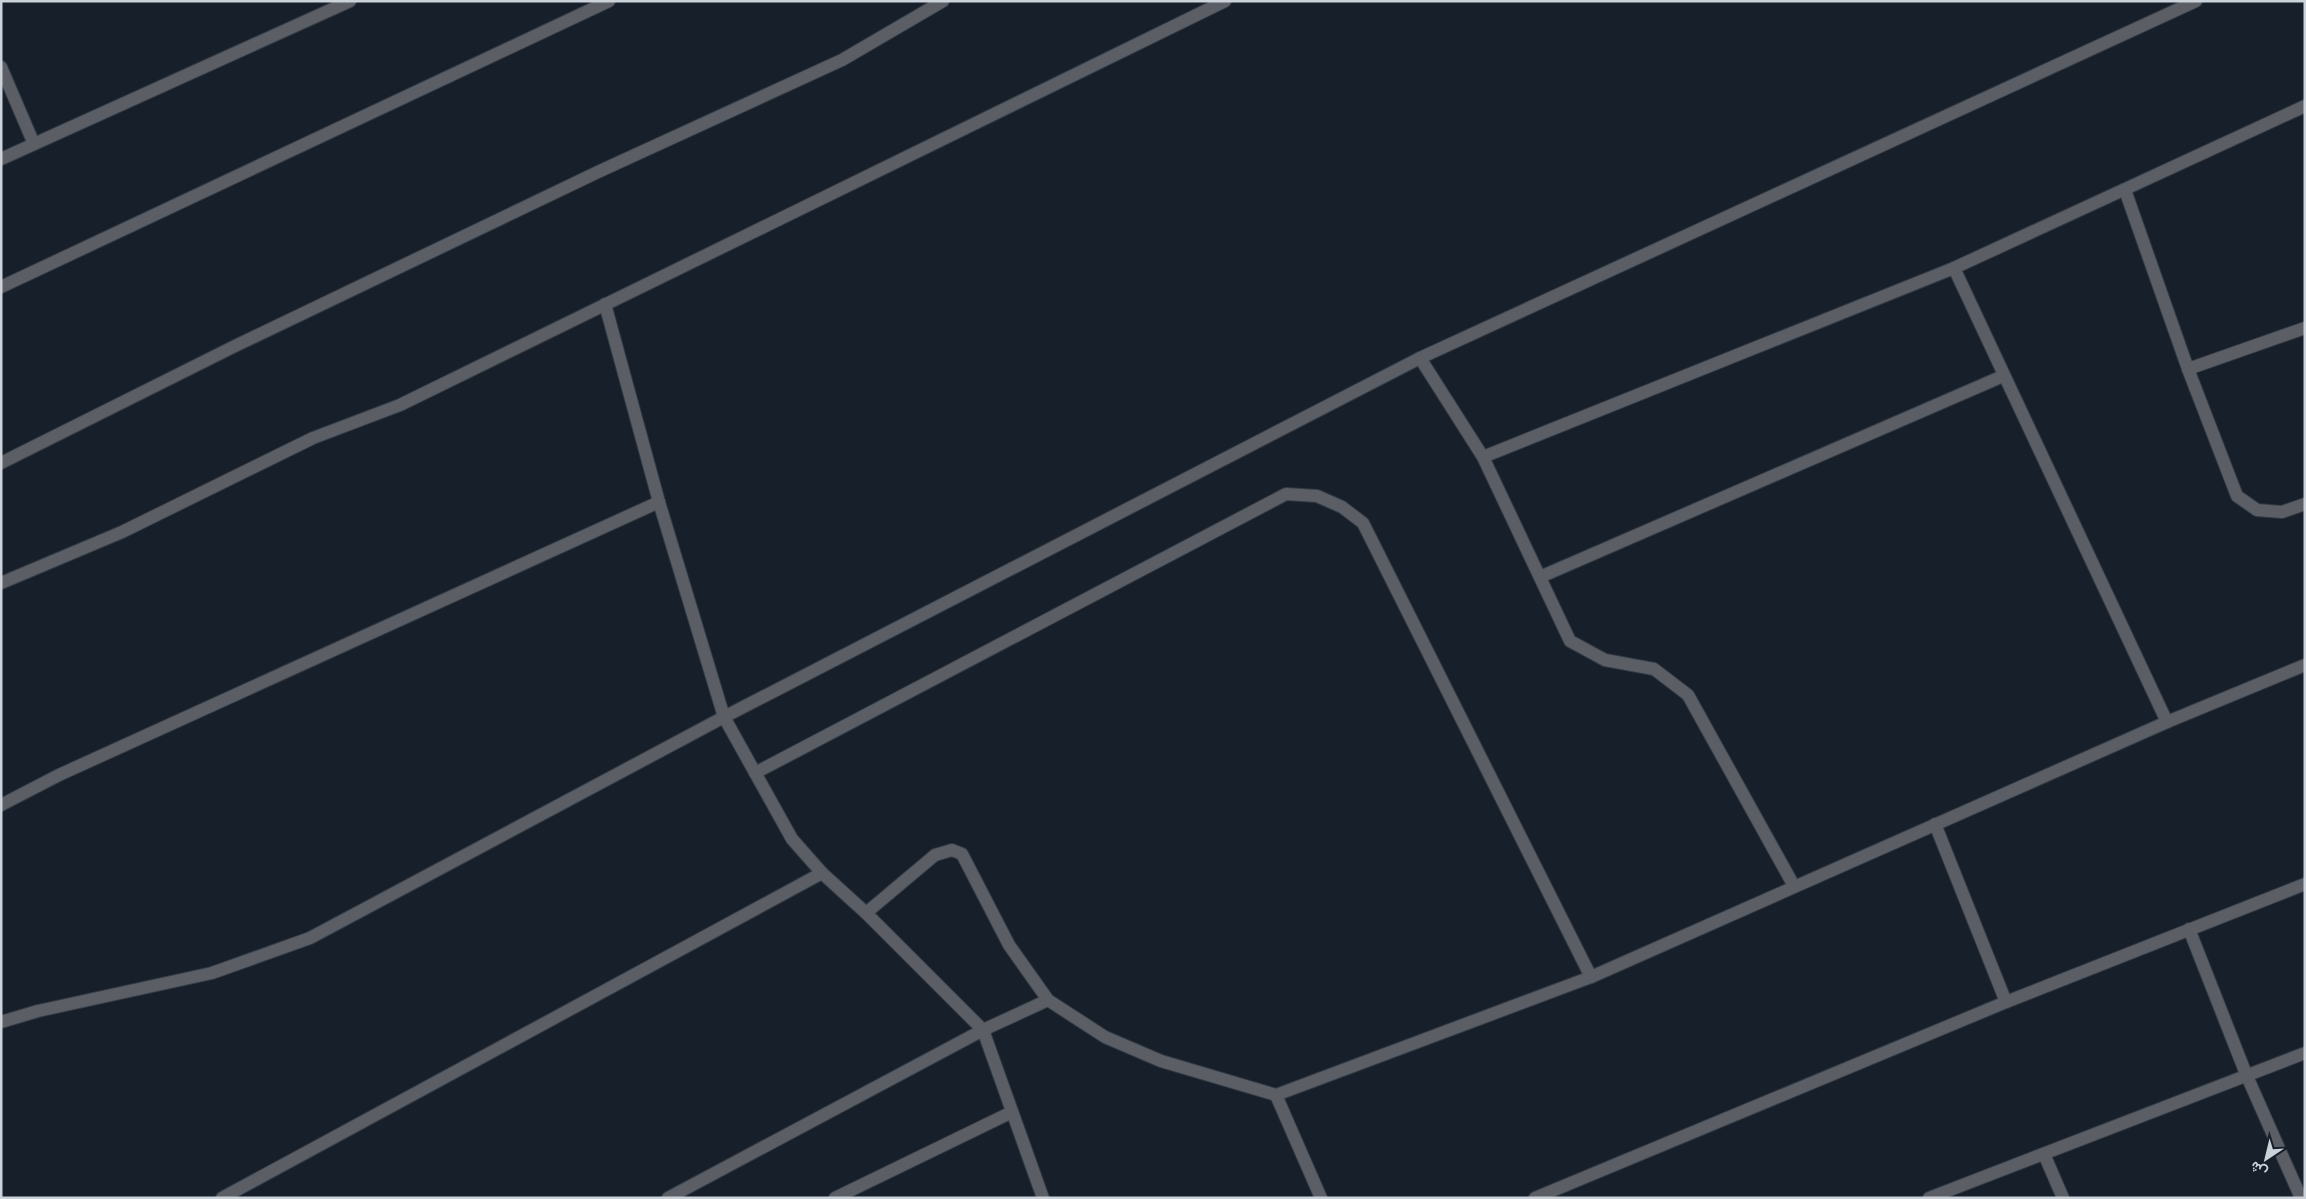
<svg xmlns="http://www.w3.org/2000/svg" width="2306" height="1199" font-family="'Zilla Slab',Vazirmatn,serif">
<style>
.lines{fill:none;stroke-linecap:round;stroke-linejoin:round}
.minor-casing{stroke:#333c46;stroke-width:14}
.minor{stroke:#5c5e65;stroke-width:12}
</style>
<rect width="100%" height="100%" fill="#161f2a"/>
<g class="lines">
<g class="minor-casing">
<g id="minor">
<path d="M 1,67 L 34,144"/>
<path d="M 1,159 L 350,1"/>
<path d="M 2125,190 L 2188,369 L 2237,496 L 2257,510 L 2282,512 L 2305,504"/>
<path d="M 1954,268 L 2167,722"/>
<path d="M 1,287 L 609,1"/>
<path d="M 605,304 L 659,502 L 724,717 L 792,839 L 822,873 L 866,913 L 983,1030 L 1043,1198"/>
<path d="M 1420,358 L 1483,457 L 1570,641 L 1605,660 L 1654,669 L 1688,695 L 1794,886"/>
<path d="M 2188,369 L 2305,328"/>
<path d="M 1483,457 L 1954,268 L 2305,106"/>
<path d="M 1,463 L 235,346 L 600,171 L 842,60 L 943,1"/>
<path d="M 1540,577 L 2003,376"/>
<path d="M 1,583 L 122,532 L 313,438 L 400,405 L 1225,1"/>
<path d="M 755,773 L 1286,494 L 1317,496 L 1342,507 L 1363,523 L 1591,977"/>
<path d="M 1,805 L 59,775 L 659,502"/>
<path d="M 1935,824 L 2006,1002"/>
<path d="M 866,913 L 935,855 L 952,850 L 962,854 L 1009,945 L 1048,1000 L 1105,1037 L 1161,1061 L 1276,1095 L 1591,977 L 2167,722 L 2305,665"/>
<path d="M 2189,929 L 2246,1074 L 2301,1198"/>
<path d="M 1,1022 L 38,1011 L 212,973 L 310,938 L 724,717 L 1420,358 L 2196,1"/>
<path d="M 1276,1095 L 1321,1198"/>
<path d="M 2044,1154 L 2063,1198"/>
<path d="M 222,1198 L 822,873"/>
<path d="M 668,1198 L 983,1030 L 1048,1000"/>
<path d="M 835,1198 L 1012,1112"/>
<path d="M 1535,1198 L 2006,1002 L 2305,884"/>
<path d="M 1929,1198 L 2305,1053"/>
</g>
</g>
<use href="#minor" class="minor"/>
</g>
<rect width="2306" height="1199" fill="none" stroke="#ccd2da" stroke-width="5"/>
<g transform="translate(2266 1159) rotate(215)" stroke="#161f2a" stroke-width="4" paint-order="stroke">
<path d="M0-4L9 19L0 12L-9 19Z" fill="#ccd2da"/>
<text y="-8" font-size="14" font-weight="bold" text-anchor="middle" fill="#ccd2da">ش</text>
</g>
</svg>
